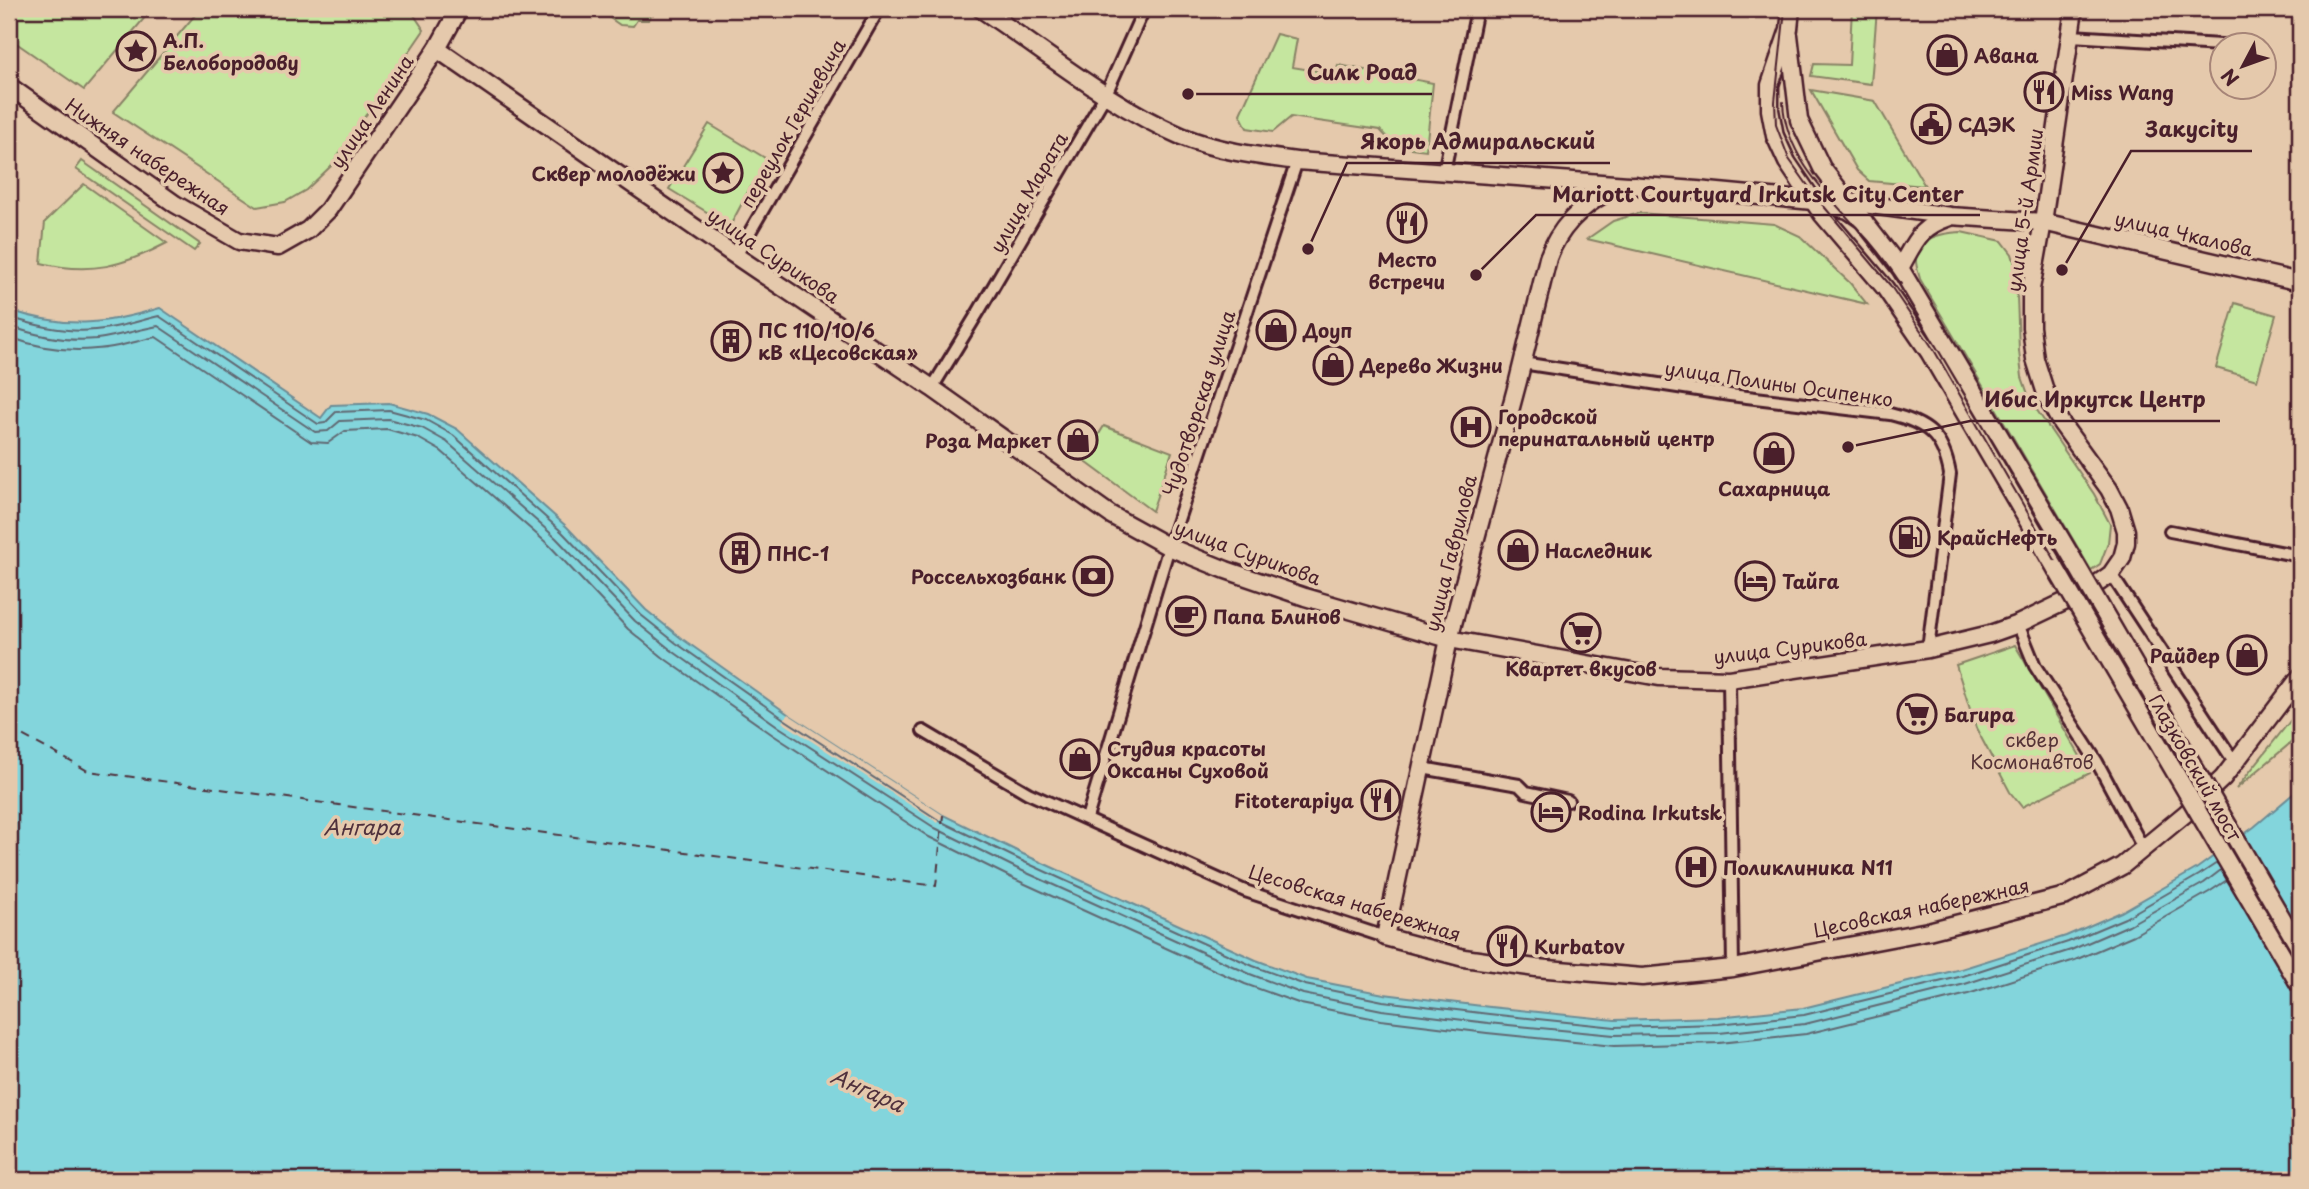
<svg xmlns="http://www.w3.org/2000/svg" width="2309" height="1189" font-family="'Playpen Sans',sans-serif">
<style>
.green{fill:#c5e69f;stroke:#888265;stroke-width:2}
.water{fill:#83d5dc;stroke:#6c8c95;stroke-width:2}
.pier{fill:#e5c9ac}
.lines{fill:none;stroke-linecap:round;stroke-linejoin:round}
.shore{stroke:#616872;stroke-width:2}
.ferry{stroke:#50313d;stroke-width:2;stroke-dasharray:9 7;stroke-linecap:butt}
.street-casing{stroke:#4a1f2b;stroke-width:16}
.secondary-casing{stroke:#4a1f2b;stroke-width:21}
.street{stroke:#e5c9ac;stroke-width:10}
.secondary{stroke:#e5c9ac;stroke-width:16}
.tram{stroke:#4a1f2b;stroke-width:2}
.secondary-bridge-casing{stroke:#4a1f2b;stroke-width:21;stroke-linecap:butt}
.secondary-bridge{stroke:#e5c9ac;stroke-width:16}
.labels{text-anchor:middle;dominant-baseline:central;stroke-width:7;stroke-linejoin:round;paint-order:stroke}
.poi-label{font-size:19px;font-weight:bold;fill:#4a1f2b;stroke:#e5c9ac;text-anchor:start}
.street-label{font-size:19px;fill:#4a1f2b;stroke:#e5c9ac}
.park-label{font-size:19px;fill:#563337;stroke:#e5c9ac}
.water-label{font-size:21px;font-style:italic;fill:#50313d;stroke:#e5c9ac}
.leader{fill:none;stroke:#4a1f2b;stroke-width:2.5}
.callout-dot{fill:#4a1f2b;stroke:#e5c9ac;stroke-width:2.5}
.callout-label{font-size:21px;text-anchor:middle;font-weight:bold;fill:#4a1f2b;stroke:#e5c9ac;stroke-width:7;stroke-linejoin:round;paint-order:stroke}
</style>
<rect width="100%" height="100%" fill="#e5c9ac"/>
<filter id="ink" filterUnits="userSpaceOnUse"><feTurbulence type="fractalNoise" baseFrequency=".0143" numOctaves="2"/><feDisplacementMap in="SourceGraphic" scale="14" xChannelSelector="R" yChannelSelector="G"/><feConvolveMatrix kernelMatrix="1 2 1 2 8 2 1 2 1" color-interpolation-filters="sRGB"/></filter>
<g filter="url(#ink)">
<g class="green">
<path d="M 9,9 L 152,9 L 84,90 L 9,38 Z"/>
<path d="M 200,9 L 410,9 L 424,30 L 331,166 L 306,190 L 285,202 L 257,207 L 113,112 Z"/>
<path d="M 597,9 L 653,9 L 649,20 L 637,20 L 633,26 L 620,25 Z"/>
<path d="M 1852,9 L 1877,9 L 1871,84 L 1811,76 L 1814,64 L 1849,65 Z"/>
<path d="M 1276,34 L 1297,39 L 1292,67 L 1335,74 L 1338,65 L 1433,83 L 1426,150 L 1395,146 L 1380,130 L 1291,117 L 1273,132 L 1247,128 L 1240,114 Z"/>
<path d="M 1811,90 L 1875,101 L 1925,186 L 1869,181 L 1857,170 Z"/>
<path d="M 709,124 L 770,161 L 749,190 L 730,226 L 669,189 Z"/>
<path d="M 82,161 L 200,244 L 194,251 L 76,169 Z"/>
<path d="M 84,184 L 167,243 C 123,266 91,275 41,263 L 45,222 Z"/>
<path d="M 1639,213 L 1774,224 L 1800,236 L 1850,283 L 1867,304 L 1587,239 L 1613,221 Z"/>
<path d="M 1961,232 L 2002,241 L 2012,254 L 2016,267 L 2019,351 L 2022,377 L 2030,400 L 2094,494 L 2110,524 L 2108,543 L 2100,564 L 2091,570 L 1920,279 C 1919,274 1916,267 1916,261 C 1916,237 1942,233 1961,232 Z"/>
<path d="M 2235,303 L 2276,315 L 2257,380 L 2216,368 Z"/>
<path d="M 1104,426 L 1172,452 L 1152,511 L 1083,460 Z"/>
<path d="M 2015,645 L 2090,773 L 2022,807 L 2010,792 L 1976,728 L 1956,665 Z"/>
<path d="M 2300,706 L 2300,735 L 2236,789 L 2294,716 Z"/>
</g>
<path class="water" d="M 160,308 L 321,418 L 331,405 L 389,403 L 428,414 L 457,429 L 567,527 L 646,610 L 681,638 L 788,714 L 943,815 L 1023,854 L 1256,960 L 1307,979 L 1384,994 L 1490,1007 L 1615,1020 L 1718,1017 L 1803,1008 L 1961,969 L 2066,936 L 2121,912 L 2196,869 L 2254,827 L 2300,788 L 2300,1180 L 9,1180 L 9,310 C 66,329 103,325 160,308 Z"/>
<g class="pier">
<path d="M 788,714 L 943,815 L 938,823 L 782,722 Z"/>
<path d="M 2243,831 L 2300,929 L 2300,1003 L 2212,853 Z"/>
</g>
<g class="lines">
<g class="shore">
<path d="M 9,317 C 36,326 66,333 95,330 C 117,328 138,321 159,316 L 318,424 L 325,423 L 336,412 L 389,410 L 426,420 L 453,435 L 562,532 L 641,615 L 676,643 L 784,719 L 940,821 L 1020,860 L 1253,966 L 1305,985 L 1383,1001 L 1489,1014 L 1615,1027 L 1718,1024 L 1804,1015 L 1963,976 L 2068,942 L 2125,918 L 2199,875 L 2217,863"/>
<path d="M 9,326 C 37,336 68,342 97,339 C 118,336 137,330 158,326 L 315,432 L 328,431 L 340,421 L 388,419 L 422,428 L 447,442 L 556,538 L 635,621 L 671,650 L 779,727 L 935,828 L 1016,868 L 1250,974 L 1303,994 L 1382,1010 L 1488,1023 L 1614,1035 L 1719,1033 L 1805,1024 L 1965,984 L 2071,950 L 2129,925 L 2204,883 L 2221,870"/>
<path d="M 9,337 C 36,347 67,352 96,349 C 116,348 136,341 156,337 L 311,442 L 328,443 L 345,431 L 387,429 L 418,438 L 441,451 L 549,545 L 628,629 L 665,659 L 773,735 L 929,837 L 1012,878 L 1245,984 L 1301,1004 L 1381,1020 L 1487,1033 L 1614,1046 L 1719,1043 L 1806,1034 L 1968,994 L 2075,960 L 2134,935 L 2209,892 L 2227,880"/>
</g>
<path class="ferry" d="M 9,728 L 88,771 L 936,886 L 943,815"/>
<g class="street-casing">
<g id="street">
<path d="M 2071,36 L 2237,46"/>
<path d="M 1444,172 L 1477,9"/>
<path d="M 736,256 L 879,9"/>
<path d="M 1522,363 L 1730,395 L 1890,414 C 1927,423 1943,435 1950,474 L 1928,649"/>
<path d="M 932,388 L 979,311 L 1106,94 L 1144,9"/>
<path d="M 2170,531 L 2300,556"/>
<path d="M 2111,574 L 2235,763"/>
<path d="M 2018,624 L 2035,666 L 2097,762 L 2143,848"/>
<path d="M 1729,679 L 1733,968"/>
<path d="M 923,731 L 1028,793 L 1245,891 L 1385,937"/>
<path d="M 1422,768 L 1519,785 L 1526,792 L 1568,801"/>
<path d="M 1087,818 L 1169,547 L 1297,161"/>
</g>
</g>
<g class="secondary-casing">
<g id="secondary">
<path d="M 981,9 C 1046,52 1109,105 1181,136 C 1217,151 1258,156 1297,161 L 1697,190 L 1813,201 L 1848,210 L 1864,221"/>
<path d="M 1791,9 L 1789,29 L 1770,85 L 1770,110 L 1775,136 L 1787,162 L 1822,214 L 1885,288 L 1929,352 L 2056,569"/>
<path d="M 1789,35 L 1799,120 L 1822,168 L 1900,268 L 2073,559"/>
<path d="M 437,49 L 736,256 L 932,388 L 1111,515 L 1169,547 L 1226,570 L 1305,597 L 1449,639 L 1659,677 L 1729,679 L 1928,649 L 1990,634 L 2018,624 L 2087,591 L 2111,574 L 2122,558 L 2126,543 L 2126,531 L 2119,508 L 2109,489 L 2061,423 L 2047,397 L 2035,359 L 2031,327 L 2031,289 L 2043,222 L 2074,9"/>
<path d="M 9,86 L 175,204 L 239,241 L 278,247 L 308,230 L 328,210 L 437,49 L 459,9"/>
<path d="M 1635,185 C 1626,187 1616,188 1608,192 C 1580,206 1558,230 1548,258 L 1518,381 L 1449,639 L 1385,937 L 1464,958 L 1536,968 L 1642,977 L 1733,968 L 1928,931 L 2066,896 L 2122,866 L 2185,814 L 2223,778 L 2300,677"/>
<path d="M 1849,202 L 1950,216 L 2043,222 L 2300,282"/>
<path d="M 1900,268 C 1916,240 1918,228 1950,217"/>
</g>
</g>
<use href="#street" class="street"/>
<use href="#secondary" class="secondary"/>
<g class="tram">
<path d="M 1785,9 L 1775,102 L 1776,125 L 1789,159 L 1816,197 L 1890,285 L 1934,350 L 2059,567 L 2300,976"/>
<path d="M 1783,102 C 1785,159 1834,201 1868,240 C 1880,254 1891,269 1901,284"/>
</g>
<g class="secondary-bridge-casing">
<g id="secondary-bridge">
<path d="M 2073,559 L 2300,949"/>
<path d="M 2056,569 L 2300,986"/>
</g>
</g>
<use href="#secondary-bridge" class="secondary-bridge"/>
</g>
</g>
<defs>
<g id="sight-ring" transform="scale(2.0125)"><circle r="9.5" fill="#e5c9ac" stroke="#4a1f2b" stroke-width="1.5"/><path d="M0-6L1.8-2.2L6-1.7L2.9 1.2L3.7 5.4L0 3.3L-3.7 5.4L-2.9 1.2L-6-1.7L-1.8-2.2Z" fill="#4a1f2b"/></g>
<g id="shop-ring" transform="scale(2.0125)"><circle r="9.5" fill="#e5c9ac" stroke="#4a1f2b" stroke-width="1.5"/><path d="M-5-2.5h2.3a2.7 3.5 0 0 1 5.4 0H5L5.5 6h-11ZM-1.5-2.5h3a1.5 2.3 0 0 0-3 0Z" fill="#4a1f2b"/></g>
<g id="restaurant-ring" transform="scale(2.0125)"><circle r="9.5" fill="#e5c9ac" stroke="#4a1f2b" stroke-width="1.5"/><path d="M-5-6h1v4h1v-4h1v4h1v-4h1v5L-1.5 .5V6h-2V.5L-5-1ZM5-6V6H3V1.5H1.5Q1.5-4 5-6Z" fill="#4a1f2b"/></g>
<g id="civic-ring" transform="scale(2.0125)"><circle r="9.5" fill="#e5c9ac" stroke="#4a1f2b" stroke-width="1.5"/><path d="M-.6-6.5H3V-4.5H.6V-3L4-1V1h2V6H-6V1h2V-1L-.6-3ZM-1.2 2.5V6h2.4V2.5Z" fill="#4a1f2b"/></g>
<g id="building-ring" transform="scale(2.0125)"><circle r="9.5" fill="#e5c9ac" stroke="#4a1f2b" stroke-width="1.5"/><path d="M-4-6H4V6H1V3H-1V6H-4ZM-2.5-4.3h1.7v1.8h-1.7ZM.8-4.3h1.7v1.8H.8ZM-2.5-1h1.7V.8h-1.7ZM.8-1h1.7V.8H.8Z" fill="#4a1f2b"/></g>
<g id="hospital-ring" transform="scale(2.0125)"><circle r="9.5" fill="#e5c9ac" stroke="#4a1f2b" stroke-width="1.5"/><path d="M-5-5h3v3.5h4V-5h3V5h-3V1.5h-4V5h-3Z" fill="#4a1f2b"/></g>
<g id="fuel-ring" transform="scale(2.0125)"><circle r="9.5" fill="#e5c9ac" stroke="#4a1f2b" stroke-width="1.5"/><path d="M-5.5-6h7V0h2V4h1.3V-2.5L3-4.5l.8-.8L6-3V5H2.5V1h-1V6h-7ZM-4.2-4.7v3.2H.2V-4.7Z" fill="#4a1f2b"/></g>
<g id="bank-ring" transform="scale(2.0125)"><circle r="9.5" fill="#e5c9ac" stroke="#4a1f2b" stroke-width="1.5"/><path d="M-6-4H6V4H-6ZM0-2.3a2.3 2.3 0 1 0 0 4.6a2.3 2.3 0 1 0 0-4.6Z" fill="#4a1f2b"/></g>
<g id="hotel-ring" transform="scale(2.0125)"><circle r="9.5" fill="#e5c9ac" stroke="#4a1f2b" stroke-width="1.5"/><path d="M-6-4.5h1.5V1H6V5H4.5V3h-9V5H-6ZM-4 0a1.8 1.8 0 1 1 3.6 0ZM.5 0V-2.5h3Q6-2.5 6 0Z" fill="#4a1f2b"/></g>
<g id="cafe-ring" transform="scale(2.0125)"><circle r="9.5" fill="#e5c9ac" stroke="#4a1f2b" stroke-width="1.5"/><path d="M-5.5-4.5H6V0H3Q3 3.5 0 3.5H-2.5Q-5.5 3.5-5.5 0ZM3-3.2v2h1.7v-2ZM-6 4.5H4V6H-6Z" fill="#4a1f2b"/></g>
<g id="supermarket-ring" transform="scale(2.0125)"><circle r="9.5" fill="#e5c9ac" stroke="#4a1f2b" stroke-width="1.5"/><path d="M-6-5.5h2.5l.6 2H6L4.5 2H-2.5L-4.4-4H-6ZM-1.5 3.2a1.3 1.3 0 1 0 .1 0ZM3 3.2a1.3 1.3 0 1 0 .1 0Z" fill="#4a1f2b"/></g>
</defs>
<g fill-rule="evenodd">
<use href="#sight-ring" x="136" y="51"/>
<use href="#shop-ring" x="1947" y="55"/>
<use href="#restaurant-ring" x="2044" y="92"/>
<use href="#civic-ring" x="1931" y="124"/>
<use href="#sight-ring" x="723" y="173"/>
<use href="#restaurant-ring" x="1407" y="223"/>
<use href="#shop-ring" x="1276" y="330"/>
<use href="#building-ring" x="731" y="341"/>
<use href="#shop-ring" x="1333" y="365"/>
<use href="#hospital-ring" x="1471" y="427"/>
<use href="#shop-ring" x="1078" y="440"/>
<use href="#shop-ring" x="1774" y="453"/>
<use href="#fuel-ring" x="1910" y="537"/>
<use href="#shop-ring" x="1518" y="550"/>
<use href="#building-ring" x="740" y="553"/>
<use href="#bank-ring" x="1093" y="576"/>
<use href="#hotel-ring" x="1755" y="581"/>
<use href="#cafe-ring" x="1186" y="616"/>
<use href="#supermarket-ring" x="1581" y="633"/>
<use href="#shop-ring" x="2247" y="655"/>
<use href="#supermarket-ring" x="1917" y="714"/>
<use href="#shop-ring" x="1080" y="759"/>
<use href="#restaurant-ring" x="1381" y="800"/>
<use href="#hotel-ring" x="1551" y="812"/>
<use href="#hospital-ring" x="1696" y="867"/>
<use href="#restaurant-ring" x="1507" y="946"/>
</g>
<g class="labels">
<g class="poi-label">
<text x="163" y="40">А.П.<tspan x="163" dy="22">Белобородову</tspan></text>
<text x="1974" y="55">Авана</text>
<text x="2071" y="92">Miss Wang</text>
<text x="1958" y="124">СДЭК</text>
<text x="696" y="173" text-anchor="end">Сквер молодёжи</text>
<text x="1407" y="259" text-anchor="middle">Место<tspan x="1407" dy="22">встречи</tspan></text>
<text x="758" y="330">ПС 110/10/6<tspan x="758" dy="22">кВ «Цесовская»</tspan></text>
<text x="1303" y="330">Доуп</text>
<text x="1360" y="365">Дерево Жизни</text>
<text x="1498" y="416">Городской<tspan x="1498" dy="22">перинатальный центр</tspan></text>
<text x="1051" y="440" text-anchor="end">Роза Маркет</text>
<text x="1774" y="488" text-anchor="middle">Сахарница</text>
<text x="1937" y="537">КрайсНефть</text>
<text x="1545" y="550">Наследник</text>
<text x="767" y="553">ПНС-1</text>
<text x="1066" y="576" text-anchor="end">Россельхозбанк</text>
<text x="1782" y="581">Тайга</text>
<text x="1213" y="616">Папа Блинов</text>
<text x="2220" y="655" text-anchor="end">Райдер</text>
<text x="1581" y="668" text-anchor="middle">Квартет вкусов</text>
<text x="1944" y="714">Багира</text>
<text x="1107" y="748">Студия красоты<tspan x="1107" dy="22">Оксаны Суховой</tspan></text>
<text x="1354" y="800" text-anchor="end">Fitoterapiya</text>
<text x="1578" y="812">Rodina Irkutsk</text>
<text x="1723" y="867">Поликлиника N11</text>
<text x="1534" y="946">Kurbatov</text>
</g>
<g class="street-label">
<text transform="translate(371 111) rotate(-56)">улица Ленина</text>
<text transform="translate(792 123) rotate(-60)">переулок Гершевича</text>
<text transform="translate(148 156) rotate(34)">Нижняя набережная</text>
<text transform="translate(1028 192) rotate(-60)">улица Марата</text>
<text transform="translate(2024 210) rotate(-82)">улица 5-й Армии</text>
<text transform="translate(2184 233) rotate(13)">улица Чкалова</text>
<text transform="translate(774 255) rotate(34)">улица Сурикова</text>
<text transform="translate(1779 383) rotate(8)">улица Полины Осипенко</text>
<text transform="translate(1198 403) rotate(-72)">Чудотворская улица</text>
<text transform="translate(1248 552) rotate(20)">улица Сурикова</text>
<text transform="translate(1450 553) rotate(-76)">улица Гаврилова</text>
<text transform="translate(1790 647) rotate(-7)">улица Сурикова</text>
<text transform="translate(2196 767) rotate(60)">Глазковский мост</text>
<text transform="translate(1355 902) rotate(17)">Цесовская набережная</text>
<text transform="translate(1921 907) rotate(-12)">Цесовская набережная</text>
</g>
<g class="park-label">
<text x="2032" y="739">сквер<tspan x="2032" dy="22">Космонавтов</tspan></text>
</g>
<g class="water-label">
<text x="362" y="826">Ангара</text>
<text transform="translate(868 1089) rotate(24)">Ангара</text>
</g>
</g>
<path class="leader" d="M1188 94L1292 94H1432M2062 270L2131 151H2252M1308 249L1347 163H1610M1476 275L1536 215H1980M1848 447L1970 421H2220"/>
<g class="callout-dot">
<circle cx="1188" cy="94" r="7"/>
<circle cx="2062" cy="270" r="7"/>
<circle cx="1308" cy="249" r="7"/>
<circle cx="1476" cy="275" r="7"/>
<circle cx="1848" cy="447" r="7"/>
</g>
<g class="callout-label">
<text x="1362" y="80">Силк Роад</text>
<text x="2192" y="137">Закуcity</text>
<text x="1478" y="149">Якорь Адмиральский</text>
<text x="1758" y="202">Mariott Courtyard Irkutsk City Center</text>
<text x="2095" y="407">Ибис Иркутск Центр</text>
</g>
<rect width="2309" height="1189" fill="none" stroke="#e5c9ac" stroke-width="35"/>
<rect x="18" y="18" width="2274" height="1154" fill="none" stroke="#4a1f2b" stroke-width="2.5" filter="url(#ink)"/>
<g transform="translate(2243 66) rotate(229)"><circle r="33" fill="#e5c9ac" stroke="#a78578" stroke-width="2"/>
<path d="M0-5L12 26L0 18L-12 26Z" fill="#4a1f2b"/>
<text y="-10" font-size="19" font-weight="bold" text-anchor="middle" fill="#4a1f2b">N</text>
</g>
</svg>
